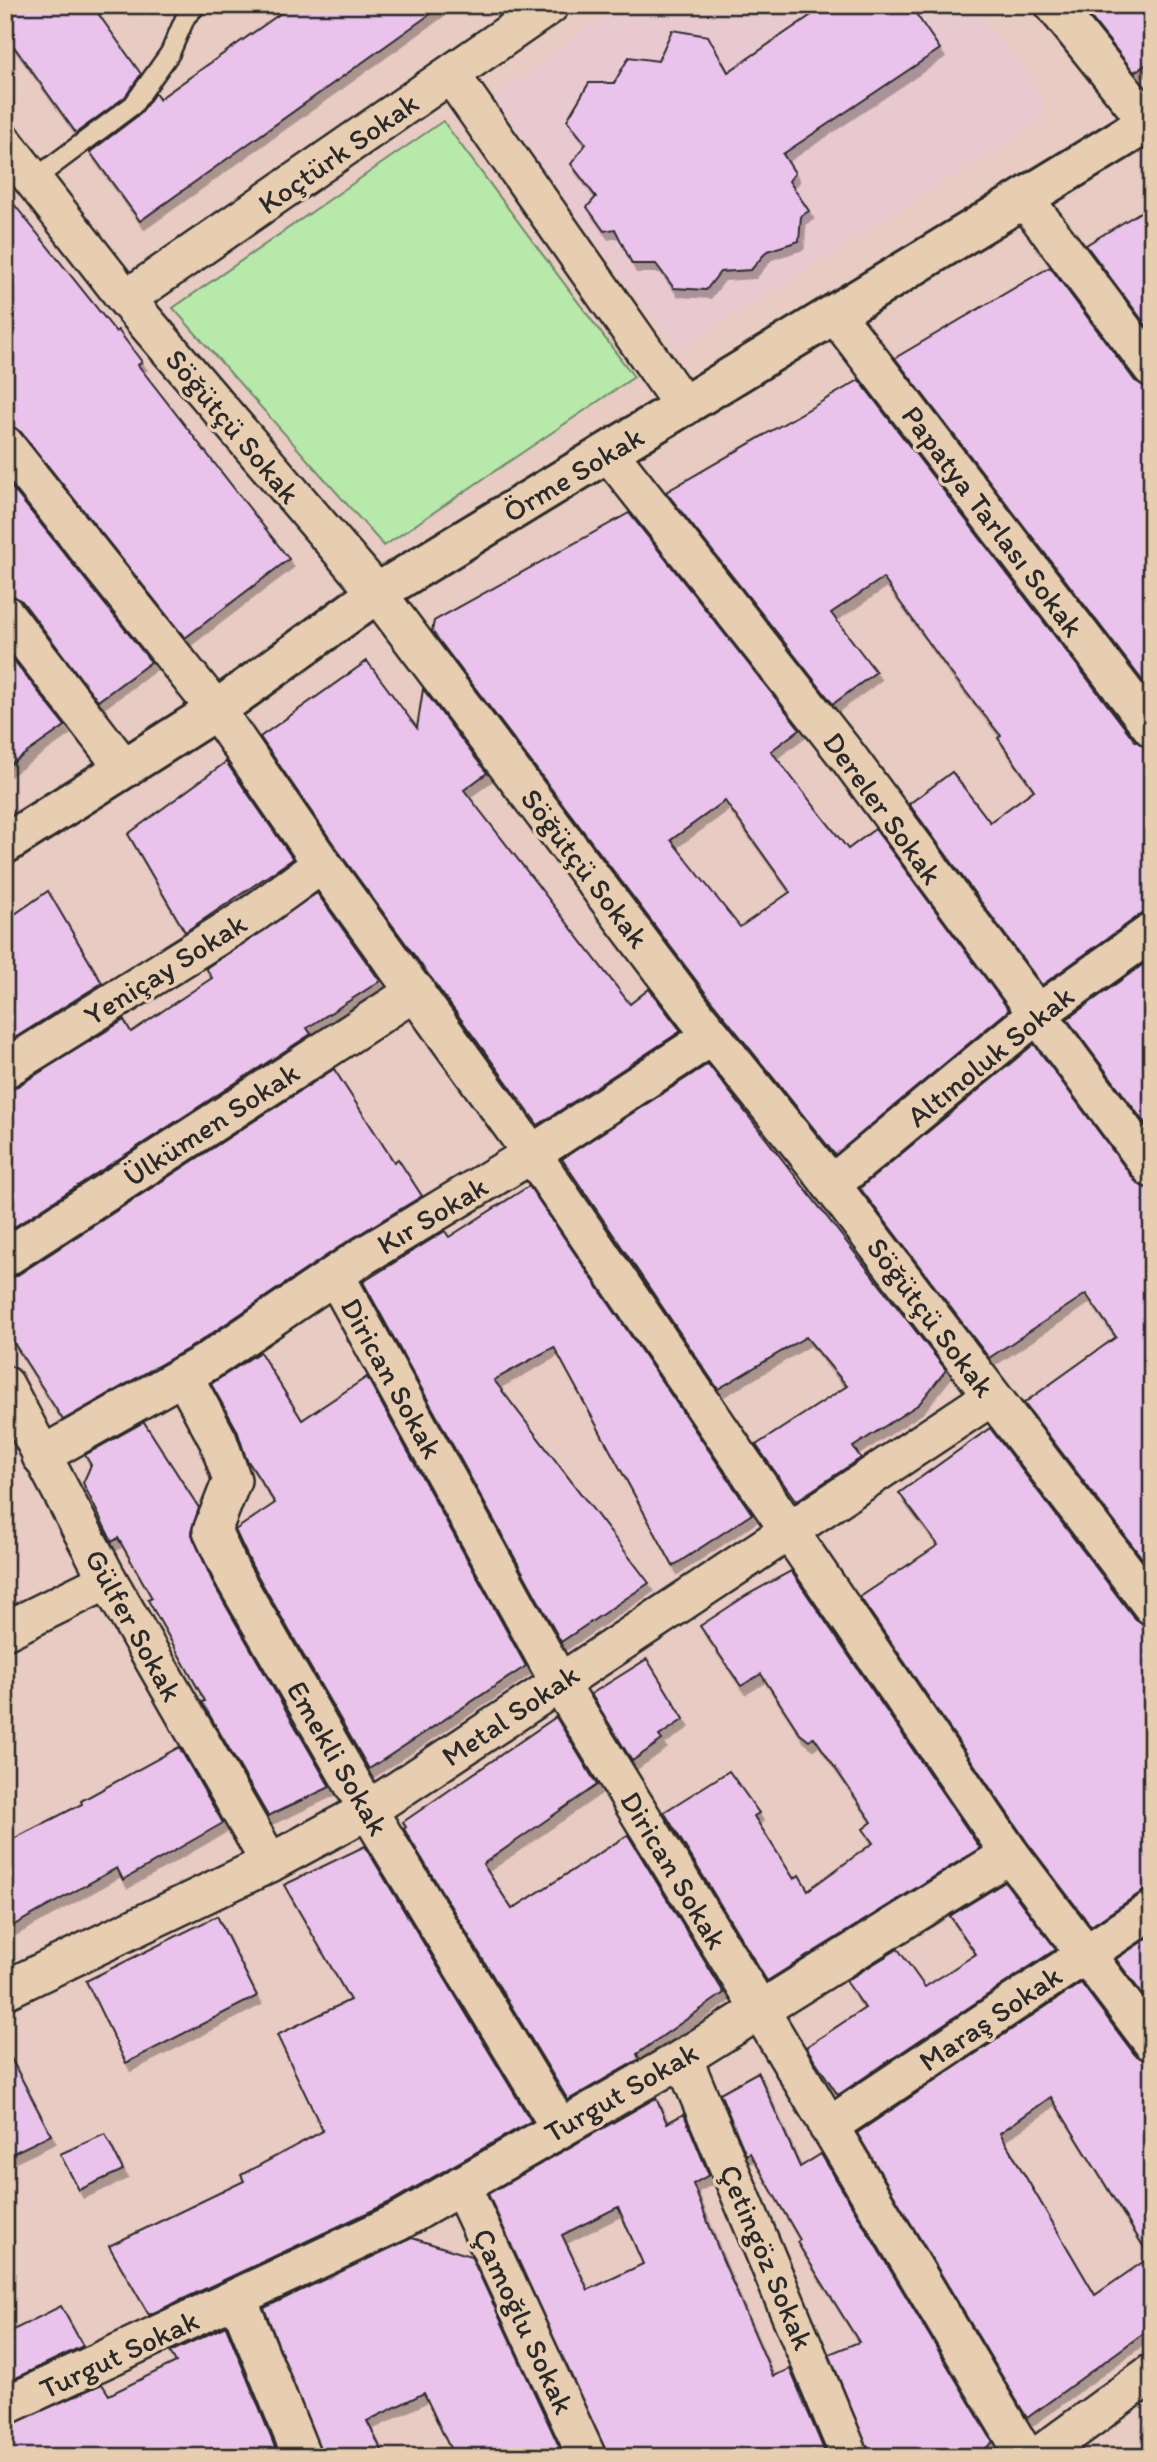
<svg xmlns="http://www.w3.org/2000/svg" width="1157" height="2462" font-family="Itim,sans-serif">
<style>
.built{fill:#e8c9cf}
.green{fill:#b6e9aa;stroke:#708a6a;stroke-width:2}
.building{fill:#e9c3ec;stroke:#2b2b2b;stroke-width:2;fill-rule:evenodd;filter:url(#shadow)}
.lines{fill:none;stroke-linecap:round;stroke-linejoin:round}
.service-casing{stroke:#2b2b2b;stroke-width:23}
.minor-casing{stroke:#2b2b2b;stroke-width:42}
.secondary-casing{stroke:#2b2b2b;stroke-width:44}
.service{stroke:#e8ceb0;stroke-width:18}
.minor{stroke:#e8ceb0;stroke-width:37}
.secondary{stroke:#e8ceb0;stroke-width:38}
.labels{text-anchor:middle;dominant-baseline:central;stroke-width:7;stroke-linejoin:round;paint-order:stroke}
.street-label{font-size:30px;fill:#2b2b2b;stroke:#e8ceb0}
</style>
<defs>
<filter id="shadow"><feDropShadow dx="4.5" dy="8" stdDeviation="0" flood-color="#0004"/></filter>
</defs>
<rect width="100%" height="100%" fill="#e8cbc2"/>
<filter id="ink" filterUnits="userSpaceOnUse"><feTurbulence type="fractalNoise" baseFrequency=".0143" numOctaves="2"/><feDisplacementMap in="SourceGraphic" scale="14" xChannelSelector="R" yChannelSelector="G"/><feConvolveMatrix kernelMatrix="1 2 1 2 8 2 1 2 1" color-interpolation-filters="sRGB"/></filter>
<g filter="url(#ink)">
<path class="built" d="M 619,5 L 974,5 L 1042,94 L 1044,119 L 679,350 L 487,103 Z"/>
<path class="green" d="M 443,121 L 634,377 L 384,546 L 173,308 Z"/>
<g class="building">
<path d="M 5,5 L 92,5 L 141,74 L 125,97 L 76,133 L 5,34 Z"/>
<path d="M 443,5 L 140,221 L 90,152 L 140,114 L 155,93 L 159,99 L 291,6 Z"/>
<path d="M 826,5 L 910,5 L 940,49 L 783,154 L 795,173 L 789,181 L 809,211 L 801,216 L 799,241 L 767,251 L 751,270 L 720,272 L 706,290 L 674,288 L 656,264 L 632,264 L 615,229 L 604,231 L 587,207 L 596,197 L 571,164 L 586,144 L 567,120 L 589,83 L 614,83 L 629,57 L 658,61 L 672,30 L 708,36 L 728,72 Z"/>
<path d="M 1081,5 L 1152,5 L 1152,61 L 1134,72 Z"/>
<path d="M 5,193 L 116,332 L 118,330 L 142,362 L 138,365 L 289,559 L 185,638 L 21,432 L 5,425 Z"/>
<path d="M 1152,205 L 1152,333 L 1086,245 Z"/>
<path d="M 1050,267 L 1135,381 L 1152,389 L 1152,693 L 895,358 Z"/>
<path d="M 859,380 L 1135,741 L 1152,749 L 1152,911 L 1140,915 L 1042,985 L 909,804 L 952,772 L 990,822 L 1034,790 L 998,738 L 1001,736 L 947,668 L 883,578 L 831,613 L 876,672 L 833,704 L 666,492 Z"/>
<path d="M 5,479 L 151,662 L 98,701 L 22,601 L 5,593 Z"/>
<path d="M 629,513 L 800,729 L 771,751 L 848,849 L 875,829 L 1009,1010 L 835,1155 L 714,1004 L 432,631 L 434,621 ZM 725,801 L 790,892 L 740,927 L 671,840 Z"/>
<path d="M 5,649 L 65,726 L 5,768 Z"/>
<path d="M 367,661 L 417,728 L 423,689 L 487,773 L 464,790 L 630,1004 L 649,989 L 681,1031 L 538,1125 L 339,852 L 260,737 Z"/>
<path d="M 226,762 L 293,859 L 185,932 L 128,834 Z"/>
<path d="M 48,891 L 102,983 L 5,1044 L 5,921 Z"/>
<path d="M 317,893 L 380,981 L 307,1028 L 311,1034 L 5,1233 L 5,1090 L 16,1087 L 124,1020 L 131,1032 L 212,978 L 206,968 Z"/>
<path d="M 1152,958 L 1152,1133 L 1067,1019 Z"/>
<path d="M 1034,1044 L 1135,1181 L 1152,1190 L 1152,1571 L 1024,1403 L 1116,1337 L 1086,1294 L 989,1358 L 860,1188 Z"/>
<path d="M 708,1064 L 946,1370 L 919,1404 L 853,1447 L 861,1458 L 796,1501 L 756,1445 L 847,1386 L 806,1337 L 718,1389 L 562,1159 Z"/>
<path d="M 334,1069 L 394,1162 L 398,1159 L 422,1196 L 348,1241 L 196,1344 L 63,1420 L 5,1329 L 5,1279 L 16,1276 Z"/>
<path d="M 529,1186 L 752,1514 L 673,1566 L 554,1347 L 494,1380 L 649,1583 L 561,1642 L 363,1282 L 445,1231 L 449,1237 Z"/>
<path d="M 260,1352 L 302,1420 L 367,1377 L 526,1666 L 369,1769 L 252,1566 L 235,1530 L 275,1503 L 246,1458 L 237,1430 L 211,1384 Z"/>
<path d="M 144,1422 L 199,1508 L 191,1532 L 214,1585 L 330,1787 L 268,1816 L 202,1702 L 205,1701 L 148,1600 L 152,1598 L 118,1538 L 112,1542 L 83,1483 L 91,1465 L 85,1455 Z"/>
<path d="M 990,1428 L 1135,1619 L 1152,1627 L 1152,1889 L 1140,1893 L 1091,1926 L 1027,1842 L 860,1597 L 938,1545 L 899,1493 Z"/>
<path d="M 791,1571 L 980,1848 L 767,1981 L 664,1812 L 729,1771 L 759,1813 L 754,1816 L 794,1879 L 799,1875 L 808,1890 L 873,1843 L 863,1829 L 872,1822 L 814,1737 L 809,1741 L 800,1734 L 761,1674 L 741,1686 L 700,1626 L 747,1595 Z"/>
<path d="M 647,1659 L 684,1719 L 659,1736 L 662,1740 L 632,1761 L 591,1694 Z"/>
<path d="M 556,1717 L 597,1785 L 483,1864 L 512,1909 L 628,1835 L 724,1993 L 637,2054 L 639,2059 L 568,2100 L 404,1829 L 406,1827 L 403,1822 Z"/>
<path d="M 179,1747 L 223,1823 L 123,1880 L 117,1868 L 5,1930 L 5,1843 L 82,1804 L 81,1801 Z"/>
<path d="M 365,1846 L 531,2121 L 388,2203 L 149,2315 L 109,2246 L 244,2181 L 241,2175 L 323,2131 L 277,2035 L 350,2000 L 284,1885 Z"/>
<path d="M 1005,1882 L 1056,1949 L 838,2095 L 806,2047 L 865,2008 L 846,1981 L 898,1949 L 925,1987 L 976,1954 L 950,1916 Z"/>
<path d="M 217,1916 L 257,1996 L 126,2063 L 86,1981 Z"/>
<path d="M 1152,1935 L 1152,2007 L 1116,1959 Z"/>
<path d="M 1081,1983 L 1135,2055 L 1152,2063 L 1152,2327 L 1027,2418 L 857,2133 ZM 1051,2097 L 1150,2257 L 1095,2295 L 1000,2133 Z"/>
<path d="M 5,2047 L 51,2135 L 5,2157 Z"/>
<path d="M 758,2072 L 800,2167 L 821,2154 L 993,2442 L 975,2457 L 871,2457 L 829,2354 L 859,2342 L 797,2242 L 800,2240 L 750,2153 L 746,2155 L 720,2093 Z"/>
<path d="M 656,2098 L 667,2123 L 684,2114 L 709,2175 L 693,2184 L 722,2258 L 773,2376 L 790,2369 L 827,2457 L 608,2457 L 488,2194 ZM 618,2207 L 643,2264 L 588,2290 L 562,2235 Z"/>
<path d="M 105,2134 L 123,2170 L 79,2190 L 60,2154 Z"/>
<path d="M 412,2238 L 471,2256 L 564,2457 L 454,2457 L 424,2393 L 367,2421 L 385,2457 L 322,2457 L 264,2308 Z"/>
<path d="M 61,2306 L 83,2346 L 5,2383 L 5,2334 Z"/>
<path d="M 226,2326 L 279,2457 L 5,2457 L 5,2427 L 102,2384 L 109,2395 L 176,2362 L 170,2352 Z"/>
</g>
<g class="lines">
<g class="service-casing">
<path id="service" d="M 33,180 L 133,105 L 170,53 L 186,16 L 197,5"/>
</g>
<g class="minor-casing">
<g id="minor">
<path d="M 1054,5 L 1148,122"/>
<path d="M 451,75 L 684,407"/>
<path d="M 5,144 L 126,299 L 377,593 L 697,1017 L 816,1165 L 1152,1606"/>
<path d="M 1025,199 L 1152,368"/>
<path d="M 126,299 L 550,5"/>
<path d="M 835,314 L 1152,728"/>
<path d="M 5,445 L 216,710 L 322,864 L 532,1154 L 1010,1854"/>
<path d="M 608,452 L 848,757 L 1152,1169"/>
<path d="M 5,614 L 124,768"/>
<path d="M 5,1069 L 253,914 L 322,864"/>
<path d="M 831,1185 L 1036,1015 L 1152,932"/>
<path d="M 5,1258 L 416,991"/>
<path d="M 335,1275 L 559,1682 L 760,2010 L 1026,2457"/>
<path d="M 183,1375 L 218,1440 L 232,1480 L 212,1531 L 233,1576 L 368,1810 L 560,2128"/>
<path d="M 5,1385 L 108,1580 L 270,1863"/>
<path d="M 41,1456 L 207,1362 L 360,1258 L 532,1154 L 712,1036"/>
<path d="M 5,1631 L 108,1580"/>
<path d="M 5,1990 L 270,1863 L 368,1810 L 991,1397"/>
<path d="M 683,2058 L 850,2457"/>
<path d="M 828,2127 L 1152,1910"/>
<path d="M 461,2185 L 587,2457"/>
<path d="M 238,2299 L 302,2457"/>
<path d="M 5,2406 L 398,2222 L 683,2058 L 1010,1854 L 1152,2042"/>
<path d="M 1037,2457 L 1152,2373"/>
</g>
</g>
<g class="secondary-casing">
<path id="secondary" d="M 5,844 L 216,710 L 377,593 L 1152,120"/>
</g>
<use href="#service" class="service"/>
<use href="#minor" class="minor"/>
<use href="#secondary" class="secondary"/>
</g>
</g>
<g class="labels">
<g class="street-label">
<text transform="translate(338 153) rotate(-35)">Koçtürk Sokak</text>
<text transform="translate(233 426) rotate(50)">Söğütçü Sokak</text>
<text transform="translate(573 474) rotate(-31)">Örme Sokak</text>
<text transform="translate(993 521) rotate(53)">Papatya Tarlası Sokak</text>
<text transform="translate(883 808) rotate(54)">Dereler Sokak</text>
<text transform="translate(585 868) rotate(53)">Söğütçü Sokak</text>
<text transform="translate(165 969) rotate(-32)">Yeniçay Sokak</text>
<text transform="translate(990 1056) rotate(-39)">Altınoluk Sokak</text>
<text transform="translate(211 1124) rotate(-33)">Ülkümen Sokak</text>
<text transform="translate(432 1215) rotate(-31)">Kır Sokak</text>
<text transform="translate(931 1317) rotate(53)">Söğütçü Sokak</text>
<text transform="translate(392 1378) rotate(61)">Dirican Sokak</text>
<text transform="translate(134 1625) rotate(61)">Gülfer Sokak</text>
<text transform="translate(510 1715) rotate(-34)">Metal Sokak</text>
<text transform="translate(338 1758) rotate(60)">Emekli Sokak</text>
<text transform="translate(674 1870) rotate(59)">Dirican Sokak</text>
<text transform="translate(990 2018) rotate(-34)">Maraş Sokak</text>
<text transform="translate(621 2092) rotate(-30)">Turgut Sokak</text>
<text transform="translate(767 2257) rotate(67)">Çetingöz Sokak</text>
<text transform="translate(524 2321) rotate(65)">Çamoğlu Sokak</text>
<text transform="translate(119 2354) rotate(-25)">Turgut Sokak</text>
</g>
</g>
<rect width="1157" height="2462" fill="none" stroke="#e8ceb0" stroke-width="28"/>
<rect x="14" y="14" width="1129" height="2434" fill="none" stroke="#2b2b2b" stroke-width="2.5" filter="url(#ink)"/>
</svg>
